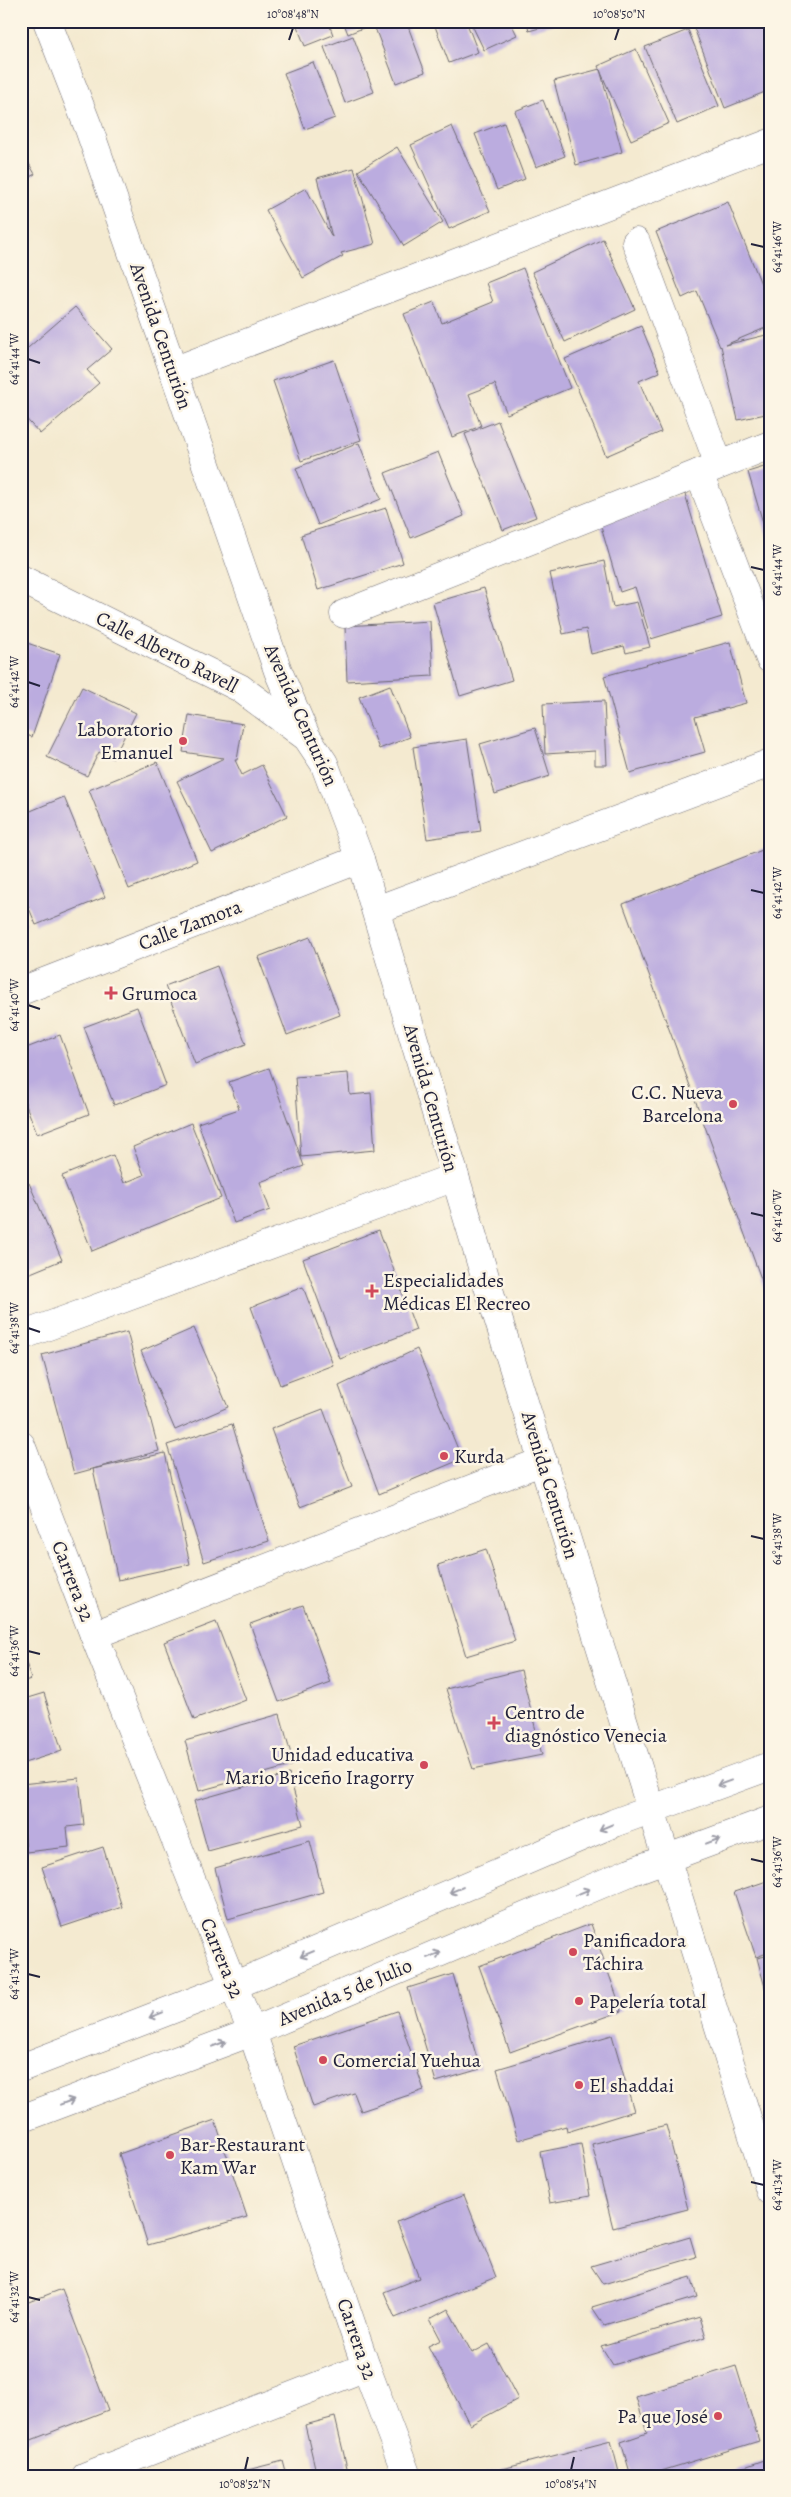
<svg xmlns="http://www.w3.org/2000/svg" width="791" height="2497" font-family="Alegreya,serif">
<style>
.building{fill:#bbacdf}
.lines{fill:none;stroke-linecap:round;stroke-linejoin:round}
.minor-casing{stroke:#6c686f;stroke-width:29}
.minor{stroke:#fff;stroke-width:28}
.oneway{stroke:#9c9ca7}
.ticks{fill:none;stroke:#22223b;stroke-width:2}
.poi-dot{fill:#d1495b;stroke:#fcf5e5;stroke-width:2}
.labels{text-anchor:middle;dominant-baseline:central;stroke-width:5;stroke-linejoin:round;paint-order:stroke}
.street-label{font-size:20px;fill:#22223b;stroke:#fcf5e5}
.poi-label{font-size:20px;fill:#22223b;stroke:#fcf5e5;text-anchor:start}
.neatline{fill:none;stroke:#22223b;stroke-width:2}
.ticks-label{font-size:12px;text-anchor:middle;fill:#22223b}
</style>
<rect width="100%" height="100%" fill="#fcf5e5"/>
<filter id="ink" filterUnits="userSpaceOnUse"><feTurbulence type="fractalNoise" baseFrequency=".02" numOctaves="2"/><feDisplacementMap in="SourceGraphic" scale="10" xChannelSelector="R" yChannelSelector="G"/><feConvolveMatrix kernelMatrix="1 2 1 2 8 2 1 2 1" color-interpolation-filters="sRGB"/></filter>
<filter id="wash" filterUnits="userSpaceOnUse"><feTurbulence type="fractalNoise" baseFrequency=".0096" numOctaves="4" result="noise"/><feDisplacementMap in="SourceGraphic" scale="20" xChannelSelector="R" yChannelSelector="G"/><feGaussianBlur stdDeviation="1.12" result="paint"/><feColorMatrix in="noise" values="0 0 0 0 0 0 0 0 0 0 0 0 0 0 0 0 0 1.4 0 .05"/><feComposite in="paint" operator="in"/></filter>
<g filter="url(#wash)">
<rect width="100%" height="100%" fill="#f4ead0"/>
<g id="blocks">
<g class="building">
<path d="M 295,21 L 328,21 L 333,35 L 305,46 Z"/>
<path d="M 343,21 L 380,21 L 348,34 Z"/>
<path d="M 391,21 L 406,21 L 425,72 L 396,83 L 375,28 Z"/>
<path d="M 433,21 L 466,21 L 478,52 L 449,63 Z"/>
<path d="M 470,21 L 510,21 L 517,35 L 484,50 Z"/>
<path d="M 527,21 L 560,21 L 560,22 L 529,31 Z"/>
<path d="M 710,21 L 770,21 L 770,90 L 725,108 L 694,28 Z"/>
<path d="M 688,30 L 719,106 L 677,124 L 645,47 Z"/>
<path d="M 353,36 L 374,92 L 345,103 L 324,47 Z"/>
<path d="M 636,49 L 669,123 L 631,140 L 598,66 Z"/>
<path d="M 313,62 L 335,118 L 305,129 L 284,73 Z"/>
<path d="M 600,69 L 622,152 L 576,165 L 554,81 Z"/>
<path d="M 543,100 L 565,156 L 536,167 L 515,111 Z"/>
<path d="M 504,123 L 525,179 L 497,190 L 475,134 Z"/>
<path d="M 452,126 L 490,211 L 449,229 L 411,145 Z"/>
<path d="M 397,147 L 443,222 L 404,246 L 358,171 Z"/>
<path d="M 21,150 L 35,174 L 21,182 Z"/>
<path d="M 354,168 L 375,244 L 341,253 L 343,256 L 303,278 L 266,210 L 306,188 L 332,237 L 317,178 Z"/>
<path d="M 728,202 L 770,306 L 770,326 L 725,345 L 770,334 L 770,413 L 738,420 L 721,346 L 720,347 L 697,291 L 682,298 L 656,232 Z"/>
<path d="M 603,239 L 635,309 L 565,342 L 532,272 Z"/>
<path d="M 523,268 L 570,388 L 507,414 L 495,384 L 469,394 L 481,426 L 452,437 L 404,314 L 434,302 L 442,323 L 493,302 L 486,283 Z"/>
<path d="M 75,307 L 112,349 L 87,370 L 99,383 L 40,434 L 21,413 L 21,354 Z"/>
<path d="M 641,326 L 660,372 L 639,381 L 661,432 L 606,456 L 565,359 Z"/>
<path d="M 334,360 L 361,440 L 301,461 L 273,381 Z"/>
<path d="M 498,421 L 536,517 L 503,530 L 465,434 Z"/>
<path d="M 359,443 L 381,499 L 318,525 L 296,468 Z"/>
<path d="M 438,452 L 464,516 L 411,538 L 385,473 Z"/>
<path d="M 770,465 L 770,543 L 769,543 L 748,472 Z"/>
<path d="M 685,494 L 722,617 L 651,639 L 635,587 L 620,592 L 599,520 Z"/>
<path d="M 386,508 L 403,563 L 318,590 L 301,535 Z"/>
<path d="M 604,561 L 613,607 L 637,602 L 650,647 L 626,653 L 624,646 L 591,654 L 586,629 L 563,634 L 550,573 Z"/>
<path d="M 484,588 L 512,680 L 460,696 L 433,603 Z"/>
<path d="M 430,621 L 433,676 L 347,681 L 345,626 Z"/>
<path d="M 21,641 L 60,654 L 32,737 L 21,733 Z"/>
<path d="M 730,642 L 746,703 L 695,717 L 705,752 L 630,773 L 604,676 Z"/>
<path d="M 390,685 L 410,737 L 379,749 L 359,697 Z"/>
<path d="M 82,687 L 136,713 L 113,759 L 99,752 L 87,776 L 47,757 Z"/>
<path d="M 604,701 L 607,765 L 595,765 L 595,751 L 545,754 L 543,704 Z"/>
<path d="M 189,715 L 243,724 L 237,760 L 235,760 L 242,775 L 262,765 L 287,816 L 212,853 L 177,781 L 224,758 L 183,752 Z"/>
<path d="M 535,728 L 550,776 L 495,794 L 480,744 Z"/>
<path d="M 467,739 L 481,831 L 427,839 L 413,747 Z"/>
<path d="M 157,762 L 197,861 L 129,889 L 89,790 Z"/>
<path d="M 64,797 L 105,897 L 36,925 L 21,889 L 21,815 Z"/>
<path d="M 770,847 L 770,1303 L 623,904 Z"/>
<path d="M 21,911 L 26,924 L 21,926 Z"/>
<path d="M 310,937 L 340,1015 L 287,1035 L 258,957 Z"/>
<path d="M 217,966 L 246,1044 L 195,1064 L 165,986 Z"/>
<path d="M 137,1007 L 166,1085 L 114,1105 L 84,1027 Z"/>
<path d="M 60,1035 L 89,1114 L 37,1134 L 21,1092 L 21,1050 Z"/>
<path d="M 269,1068 L 304,1166 L 260,1182 L 270,1210 L 234,1223 L 198,1123 L 239,1109 L 229,1082 Z"/>
<path d="M 348,1073 L 350,1095 L 371,1093 L 375,1150 L 301,1157 L 295,1077 Z"/>
<path d="M 191,1123 L 221,1198 L 92,1251 L 62,1176 L 113,1155 L 124,1183 L 144,1175 L 133,1147 Z"/>
<path d="M 29,1183 L 62,1260 L 21,1277 L 21,1186 Z"/>
<path d="M 379,1230 L 416,1330 L 340,1359 L 303,1259 Z"/>
<path d="M 303,1287 L 333,1365 L 280,1385 L 251,1307 Z"/>
<path d="M 194,1328 L 228,1407 L 175,1430 L 141,1351 Z"/>
<path d="M 127,1332 L 159,1451 L 74,1474 L 42,1355 Z"/>
<path d="M 417,1349 L 462,1459 L 379,1494 L 339,1386 Z"/>
<path d="M 323,1409 L 352,1487 L 300,1507 L 271,1429 Z"/>
<path d="M 232,1424 L 269,1541 L 204,1562 L 167,1445 Z"/>
<path d="M 165,1453 L 190,1564 L 118,1580 L 93,1469 Z"/>
<path d="M 486,1549 L 515,1641 L 466,1656 L 438,1565 Z"/>
<path d="M 303,1605 L 331,1683 L 279,1702 L 250,1624 Z"/>
<path d="M 216,1622 L 246,1700 L 194,1720 L 164,1642 Z"/>
<path d="M 21,1646 L 31,1679 L 21,1682 Z"/>
<path d="M 521,1670 L 542,1755 L 473,1769 L 446,1689 Z"/>
<path d="M 44,1693 L 62,1751 L 21,1764 L 21,1700 Z"/>
<path d="M 280,1714 L 294,1765 L 199,1791 L 185,1741 Z"/>
<path d="M 289,1774 L 303,1825 L 208,1851 L 194,1801 Z"/>
<path d="M 79,1778 L 84,1825 L 67,1827 L 69,1847 L 26,1852 L 21,1784 Z"/>
<path d="M 310,1841 L 323,1892 L 228,1919 L 215,1868 Z"/>
<path d="M 103,1847 L 122,1907 L 62,1927 L 42,1867 Z"/>
<path d="M 770,1880 L 770,1952 L 756,1957 L 734,1892 Z"/>
<path d="M 591,1924 L 622,2011 L 510,2052 L 479,1966 Z"/>
<path d="M 770,1955 L 770,2002 L 769,2002 L 757,1958 Z"/>
<path d="M 453,1974 L 480,2069 L 436,2082 L 408,1988 Z"/>
<path d="M 397,2011 L 424,2090 L 361,2111 L 354,2093 L 313,2107 L 293,2046 Z"/>
<path d="M 612,2035 L 634,2111 L 567,2132 L 566,2126 L 518,2140 L 497,2069 Z"/>
<path d="M 215,2120 L 247,2217 L 148,2245 L 119,2154 Z"/>
<path d="M 666,2125 L 688,2209 L 613,2228 L 592,2144 Z"/>
<path d="M 581,2144 L 590,2196 L 550,2203 L 540,2152 Z"/>
<path d="M 464,2195 L 496,2277 L 395,2318 L 384,2292 L 419,2278 L 397,2222 Z"/>
<path d="M 690,2237 L 696,2257 L 603,2284 L 591,2266 Z"/>
<path d="M 691,2277 L 697,2297 L 604,2325 L 592,2307 Z"/>
<path d="M 62,2289 L 108,2410 L 21,2444 L 21,2320 L 24,2319 L 21,2305 Z"/>
<path d="M 448,2309 L 472,2353 L 489,2344 L 518,2399 L 470,2425 L 428,2346 L 441,2340 L 430,2319 Z"/>
<path d="M 700,2317 L 706,2337 L 613,2365 L 601,2346 Z"/>
<path d="M 736,2366 L 759,2441 L 645,2476 L 631,2476 L 621,2442 L 647,2433 L 636,2397 Z"/>
<path d="M 335,2417 L 349,2476 L 317,2476 L 305,2425 Z"/>
<path d="M 611,2441 L 620,2476 L 479,2476 L 479,2475 Z"/>
<path d="M 770,2458 L 770,2476 L 722,2476 L 722,2475 Z"/>
<path d="M 283,2461 L 287,2476 L 228,2476 L 228,2475 Z"/>
</g>
</g>
</g>
<g filter="url(#ink)">
<use href="#blocks" fill-opacity="0" stroke="#6c686f" stroke-width="1"/>
<g class="lines">
<g class="minor-casing">
<g id="minor">
<path d="M 47,21 L 89,129 L 278,671 L 306,736 L 324,763 L 360,859 L 486,1280 L 770,2191"/>
<path d="M 636,242 L 719,465"/>
<path d="M 173,371 L 770,143"/>
<path d="M 699,473 L 770,659"/>
<path d="M 21,579 L 240,688 L 305,736"/>
<path d="M 344,614 L 770,445"/>
<path d="M 376,910 L 770,763"/>
<path d="M 21,991 L 360,859"/>
<path d="M 21,1336 L 455,1177"/>
<path d="M 21,1445 L 94,1635 L 252,2032 L 366,2367 L 407,2476"/>
<path d="M 94,1635 L 543,1461"/>
<path d="M 21,2068 L 233,1986 L 614,1823 L 770,1766"/>
<path d="M 21,2119 L 252,2032 L 630,1872 L 770,1820"/>
<path d="M 86,2476 L 366,2367"/>
</g>
</g>
<use href="#minor" class="minor"/>
</g>
<defs><path id="oneway-shaft" d="M-6 0H5M1.5-3L5.5 0L1.5 3" fill="none" stroke-width="1.6" stroke-linecap="round" stroke-linejoin="round" transform="scale(1.25)"/></defs>
<g class="oneway">
<use href="#oneway-shaft" transform="translate(724 1783) rotate(160)"/>
<use href="#oneway-shaft" transform="translate(606 1827) rotate(157)"/>
<use href="#oneway-shaft" transform="translate(713 1841) rotate(-21)"/>
<use href="#oneway-shaft" transform="translate(456 1890) rotate(157)"/>
<use href="#oneway-shaft" transform="translate(583 1892) rotate(-23)"/>
<use href="#oneway-shaft" transform="translate(307 1954) rotate(157)"/>
<use href="#oneway-shaft" transform="translate(434 1955) rotate(-23)"/>
<use href="#oneway-shaft" transform="translate(156 2015) rotate(159)"/>
<use href="#oneway-shaft" transform="translate(219 2044) rotate(-21)"/>
<use href="#oneway-shaft" transform="translate(67 2102) rotate(-21)"/>
</g>
</g>
<path class="ticks" d="M 289,40 L 293,28M 615,40 L 619,28M 751,244 L 764,247M 28,359 L 40,363M 751,567 L 764,570M 28,682 L 40,686M 751,890 L 764,893M 28,1005 L 40,1009M 751,1213 L 764,1216M 28,1328 L 40,1332M 751,1536 L 764,1539M 28,1651 L 40,1654M 751,1859 L 764,1862M 28,1974 L 40,1977M 751,2182 L 764,2185M 28,2297 L 40,2300M 245,2470 L 248,2457M 571,2470 L 574,2457"/>
<g class="poi-dot">
<circle cx="183" cy="741" r="5"/>
<path d="M108.5 985.5h5v5h5v5h-5v5h-5v-5h-5v-5h5z"/>
<circle cx="733" cy="1104" r="5"/>
<path d="M369.5 1283.5h5v5h5v5h-5v5h-5v-5h-5v-5h5z"/>
<circle cx="444" cy="1456" r="5"/>
<path d="M491.5 1715.5h5v5h5v5h-5v5h-5v-5h-5v-5h5z"/>
<circle cx="424" cy="1765" r="5"/>
<circle cx="573" cy="1952" r="5"/>
<circle cx="579" cy="2001" r="5"/>
<circle cx="323" cy="2060" r="5"/>
<circle cx="579" cy="2085" r="5"/>
<circle cx="170" cy="2155" r="5"/>
<circle cx="718" cy="2416" r="5"/>
</g>
<g class="labels">
<g class="street-label">
<text transform="translate(161 336) rotate(71)">Avenida Centurión</text>
<text transform="translate(167 652) rotate(27)">Calle Alberto Ravell</text>
<text transform="translate(301 715) rotate(66)">Avenida Centurión</text>
<text transform="translate(190 925) rotate(-21)">Calle Zamora</text>
<text transform="translate(431 1098) rotate(74)">Avenida Centurión</text>
<text transform="translate(550 1485) rotate(73)">Avenida Centurión</text>
<text transform="translate(73 1581) rotate(69)">Carrera 32</text>
<text transform="translate(222 1958) rotate(68)">Carrera 32</text>
<text transform="translate(345 1992) rotate(-23)">Avenida 5 de Julio</text>
<text transform="translate(357 2339) rotate(71)">Carrera 32</text>
</g>
<g class="poi-label">
<text x="173" y="729" text-anchor="end">Laboratorio<tspan x="173" dy="23">Emanuel</tspan></text>
<text x="122" y="993">Grumoca</text>
<text x="723" y="1092" text-anchor="end">C.C. Nueva<tspan x="723" dy="23">Barcelona</tspan></text>
<text x="383" y="1280">Especialidades<tspan x="383" dy="23">Médicas El Recreo</tspan></text>
<text x="454" y="1456">Kurda</text>
<text x="505" y="1712">Centro de<tspan x="505" dy="23">diagnóstico Venecia</tspan></text>
<text x="414" y="1754" text-anchor="end">Unidad educativa<tspan x="414" dy="23">Mario Briceño Iragorry</tspan></text>
<text x="583" y="1940">Panificadora<tspan x="583" dy="23">Táchira</tspan></text>
<text x="589" y="2001">Papelería total</text>
<text x="333" y="2060">Comercial Yuehua</text>
<text x="589" y="2085">El shaddai</text>
<text x="180" y="2144">Bar-Restaurant<tspan x="180" dy="23">Kam War</tspan></text>
<text x="708" y="2416" text-anchor="end">Pa que José</text>
</g>
</g>
<rect width="791" height="2497" fill="none" stroke="#fcf5e5" stroke-width="55"/>
<rect x="28" y="28" width="736" height="2442" class="neatline"/>
<g class="ticks-label">
<text x="293" y="18">10°08'48"N</text>
<text x="619" y="18">10°08'50"N</text>
<text transform="translate(777 247) rotate(-90)" y="4">64°41'46"W</text>
<text transform="translate(14 359) rotate(-90)" y="4">64°41'44"W</text>
<text transform="translate(777 570) rotate(-90)" y="4">64°41'44"W</text>
<text transform="translate(14 682) rotate(-90)" y="4">64°41'42"W</text>
<text transform="translate(777 893) rotate(-90)" y="4">64°41'42"W</text>
<text transform="translate(14 1005) rotate(-90)" y="4">64°41'40"W</text>
<text transform="translate(777 1216) rotate(-90)" y="4">64°41'40"W</text>
<text transform="translate(14 1328) rotate(-90)" y="4">64°41'38"W</text>
<text transform="translate(777 1539) rotate(-90)" y="4">64°41'38"W</text>
<text transform="translate(14 1651) rotate(-90)" y="4">64°41'36"W</text>
<text transform="translate(777 1862) rotate(-90)" y="4">64°41'36"W</text>
<text transform="translate(14 1974) rotate(-90)" y="4">64°41'34"W</text>
<text transform="translate(777 2185) rotate(-90)" y="4">64°41'34"W</text>
<text transform="translate(14 2297) rotate(-90)" y="4">64°41'32"W</text>
<text x="245" y="2488">10°08'52"N</text>
<text x="571" y="2488">10°08'54"N</text>
</g>
</svg>
